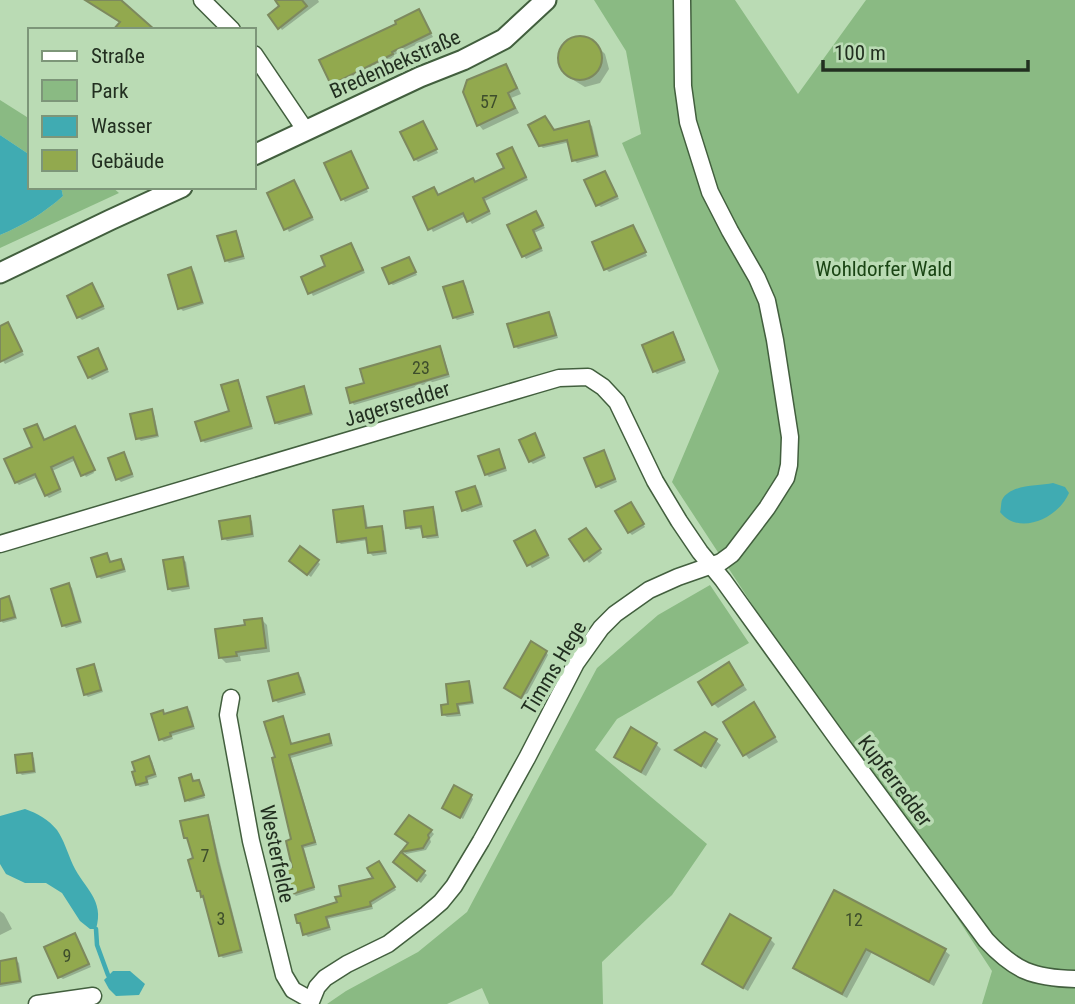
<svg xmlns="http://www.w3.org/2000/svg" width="1075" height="1004" font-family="'Roboto Condensed',sans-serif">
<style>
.green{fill:#8aba83}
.water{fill:#40abb2}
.shadow{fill:#0003}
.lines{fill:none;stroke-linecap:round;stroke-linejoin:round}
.stream{stroke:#40abb2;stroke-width:4.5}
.building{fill:#92a94e;stroke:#7d895e;stroke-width:2}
.minor-casing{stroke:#425f3e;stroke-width:19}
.tertiary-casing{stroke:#425f3e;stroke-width:23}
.minor{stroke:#fff;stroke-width:16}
.tertiary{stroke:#fff;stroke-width:19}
.labels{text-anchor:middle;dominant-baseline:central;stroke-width:7;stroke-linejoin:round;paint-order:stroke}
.number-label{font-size:18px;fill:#3e4e2c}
.street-label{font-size:21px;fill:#222f20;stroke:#badbb4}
.park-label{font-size:21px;fill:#1a4514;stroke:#badbb4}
</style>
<rect width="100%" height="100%" fill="#badbb4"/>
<g class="green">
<path d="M 594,0 L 735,0 L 798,94 L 866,0 L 1075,0 L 1075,1004 L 982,1004 L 992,971 L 672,482 L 719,371 L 622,143 L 641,134 L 626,51 Z"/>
<path d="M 0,100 L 30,119 L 30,155 L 0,135 Z"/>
<path d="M 61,187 L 112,187 L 119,193 L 0,248 L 0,235 C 24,225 44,213 63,196 Z"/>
<path d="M 710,585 L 749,643 L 617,719 L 595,750 L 707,844 L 672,895 L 602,962 L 603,1004 L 489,1004 L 482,988 L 447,1004 L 327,1004 L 346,991 L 418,952 L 467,912 L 597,668 L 658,615 Z"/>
</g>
<g class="water">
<path d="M 0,135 L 30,155 L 30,187 L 61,187 L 63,196 C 44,213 24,225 0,235 Z"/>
<path d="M 1053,483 L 1065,487 L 1069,493 C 1059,517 1020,537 1000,512 C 1001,511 1001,502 1002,500 C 1010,484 1038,486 1053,483 Z"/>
<path d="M 25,809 C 37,813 49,820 57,830 C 64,840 68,854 73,865 C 84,888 105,900 96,929 L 90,929 L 80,921 L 62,893 L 46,883 L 25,883 L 6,874 L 0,864 L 0,816 Z"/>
<path d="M 113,971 L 130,971 L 145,984 L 139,995 L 116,996 L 109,989 L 104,980 Z"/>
</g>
<g class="shadow">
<path d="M 277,0 L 295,0 L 288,10 L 303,0 L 318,0 L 319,2 L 282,30 L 280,27 L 282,6 Z"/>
<path d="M 419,11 L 433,37 L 394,55 L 394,57 L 335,87 L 332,84 L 398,24 Z"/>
<path d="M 583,38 L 597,46 L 605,54 L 609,69 L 600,83 L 585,87 L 570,78 L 563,71 L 559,55 L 568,41 Z"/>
<path d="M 505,66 L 510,71 L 521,94 L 511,98 L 519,113 L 483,130 L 479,125 L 465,92 Z"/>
<path d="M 423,123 L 438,153 L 418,162 L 415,159 Z"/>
<path d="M 589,123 L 592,126 L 599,157 L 577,163 L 574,160 L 570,142 L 543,148 L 540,145 L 555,132 Z"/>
<path d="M 512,149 L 528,180 L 485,201 L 491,214 L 472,224 L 466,216 L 433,232 L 415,198 L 434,189 L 439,196 L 473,180 L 476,183 L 506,169 Z"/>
<path d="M 351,154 L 368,192 L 345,202 L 343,199 L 326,164 Z"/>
<path d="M 607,176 L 619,199 L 601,207 L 598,205 Z"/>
<path d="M 294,182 L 314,220 L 289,232 L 269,194 Z"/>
<path d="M 536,213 L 545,228 L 534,233 L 543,251 L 526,259 L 524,256 Z"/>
<path d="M 635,230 L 647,256 L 609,272 L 606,269 Z"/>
<path d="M 235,233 L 238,236 L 245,259 L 229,263 L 226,260 Z"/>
<path d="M 351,245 L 354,248 L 365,273 L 313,296 L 303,278 L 328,267 Z"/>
<path d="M 409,259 L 417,275 L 393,285 L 390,283 Z"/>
<path d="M 191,269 L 194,272 L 204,304 L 183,311 L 180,308 Z"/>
<path d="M 463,283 L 466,286 L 474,315 L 457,320 L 454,317 Z"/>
<path d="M 92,285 L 105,309 L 82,320 L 79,317 Z"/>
<path d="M 549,314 L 552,317 L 558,338 L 518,349 L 515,346 Z"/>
<path d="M 8,324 L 24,355 L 5,364 L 0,356 L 0,328 Z"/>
<path d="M 673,334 L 676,337 L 686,363 L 657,374 L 654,371 Z"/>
<path d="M 439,348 L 442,351 L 450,377 L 354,405 L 352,402 L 366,384 Z"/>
<path d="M 97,350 L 109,372 L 92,380 L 89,377 Z"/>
<path d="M 237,382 L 240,385 L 253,429 L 205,443 L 202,440 L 232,413 Z"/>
<path d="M 303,388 L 306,391 L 313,415 L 279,425 L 276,423 Z"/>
<path d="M 151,411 L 154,414 L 159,437 L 141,441 L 138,438 Z"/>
<path d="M 37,426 L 45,442 L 75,429 L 94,473 L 86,477 L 76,460 L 52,471 L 62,492 L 49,498 L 46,495 L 38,477 L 19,485 L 16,482 L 34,447 Z"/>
<path d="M 535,435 L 537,438 L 546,458 L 533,464 L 530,461 Z"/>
<path d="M 498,451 L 501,454 L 507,471 L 489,477 L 486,474 Z"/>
<path d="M 603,452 L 606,455 L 617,482 L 601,489 L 598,486 Z"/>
<path d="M 123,454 L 126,457 L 134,477 L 121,482 L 118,479 Z"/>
<path d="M 475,488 L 478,490 L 483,507 L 467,512 L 464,510 Z"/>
<path d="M 362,507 L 365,510 L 368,529 L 381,528 L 384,531 L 387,554 L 373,556 L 370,553 L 368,540 L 341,544 L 338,541 Z"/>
<path d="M 634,507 L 645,527 L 632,535 L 629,532 Z"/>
<path d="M 433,509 L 435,512 L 439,538 L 427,539 L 424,536 L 423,528 L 410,530 L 407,527 Z"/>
<path d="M 249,518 L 252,521 L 254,537 L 227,541 L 224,538 Z"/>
<path d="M 589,533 L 602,553 L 589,563 L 572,540 Z"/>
<path d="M 537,535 L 550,558 L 532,568 L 516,542 Z"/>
<path d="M 107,555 L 111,564 L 121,561 L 124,564 L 126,572 L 101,579 L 98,576 Z"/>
<path d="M 183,559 L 186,562 L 190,589 L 172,592 L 169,589 Z"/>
<path d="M 317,561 L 320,564 L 311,577 L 294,564 Z"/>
<path d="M 69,585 L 72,588 L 82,623 L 66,628 L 63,625 Z"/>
<path d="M 9,598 L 12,601 L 17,619 L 3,623 L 0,619 L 0,601 Z"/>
<path d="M 262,620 L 267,625 L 270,652 L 240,656 L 241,661 L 226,663 L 221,658 L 247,627 Z"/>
<path d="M 546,652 L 548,655 L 524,700 L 509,691 Z"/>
<path d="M 729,664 L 747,690 L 718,708 L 714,704 Z"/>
<path d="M 94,666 L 96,668 L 103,692 L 88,697 L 85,694 Z"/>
<path d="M 298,675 L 301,677 L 306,695 L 278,703 L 275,700 Z"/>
<path d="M 469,683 L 471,686 L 474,704 L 459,706 L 461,716 L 447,717 L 444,715 Z"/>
<path d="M 754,705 L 759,709 L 778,742 L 749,759 L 745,754 Z"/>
<path d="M 187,709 L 190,711 L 195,729 L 172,736 L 173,739 L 164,742 L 161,739 L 162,712 L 165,715 Z"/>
<path d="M 282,718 L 285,721 L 292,746 L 328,736 L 331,738 L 333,746 L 291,758 L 317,845 L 304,848 L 315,890 L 296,896 L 293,893 L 294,868 L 293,841 L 277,758 Z"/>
<path d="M 716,741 L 721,745 L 706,769 L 678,751 Z"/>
<path d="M 656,744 L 661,749 L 646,776 L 621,762 L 616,757 Z"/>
<path d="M 31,755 L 34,758 L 36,773 L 22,775 L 19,772 Z"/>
<path d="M 149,758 L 152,761 L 157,777 L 148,780 L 149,785 L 140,787 L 137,785 Z"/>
<path d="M 191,776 L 195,783 L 199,782 L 201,784 L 205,798 L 189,802 L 187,800 Z"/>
<path d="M 470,796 L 473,799 L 463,819 L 444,808 Z"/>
<path d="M 207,817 L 210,820 L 221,867 L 243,953 L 223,958 L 220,955 L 206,899 L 198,890 L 195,860 L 188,840 L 186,838 Z"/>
<path d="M 431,831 L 434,834 L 430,839 L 431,842 L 426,850 L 406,854 L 404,852 L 410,844 Z"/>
<path d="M 401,855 L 427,875 L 421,883 L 398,865 Z"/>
<path d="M 381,866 L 396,890 L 372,905 L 373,909 L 328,919 L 331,930 L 308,937 L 305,934 L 302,926 L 299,922 L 339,903 L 376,879 Z"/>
<path d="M 835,892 L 945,951 L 950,955 L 934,986 L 872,952 L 847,998 L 800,973 L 795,968 Z"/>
<path d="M 0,911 L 4,914 L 12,929 L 0,935 Z"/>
<path d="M 74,935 L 77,938 L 91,967 L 63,979 L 60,977 Z"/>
<path d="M 770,939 L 775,944 L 748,991 L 709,968 L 704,964 Z"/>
<path d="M 16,960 L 19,963 L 22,983 L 0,987 L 0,971 Z"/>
</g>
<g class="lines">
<path class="stream" d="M 96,929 L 97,945 L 108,975"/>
</g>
<g class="building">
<path d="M 85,0 L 121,0 L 155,30 L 113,30 L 120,22 Z"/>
<path d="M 275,0 L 302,0 L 307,6 L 278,29 L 268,15 L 279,6 Z"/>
<path d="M 419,9 L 431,33 L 392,52 L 393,54 L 331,85 L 319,60 L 396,24 L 395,21 Z"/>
<circle cx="580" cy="58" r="22"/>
<path d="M 506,64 L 517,88 L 508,93 L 515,108 L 477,126 L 463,92 L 467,80 Z"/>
<path d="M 545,116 L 554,130 L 589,121 L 597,155 L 572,161 L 567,140 L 539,146 L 528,125 Z"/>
<path d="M 423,121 L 437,149 L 414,160 L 400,132 Z"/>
<path d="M 512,147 L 526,177 L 483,198 L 489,211 L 467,222 L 463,213 L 428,230 L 413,197 L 434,187 L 438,195 L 473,178 L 475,182 L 504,168 L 497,154 Z"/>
<path d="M 351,151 L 368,188 L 341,200 L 324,163 Z"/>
<path d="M 605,171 L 617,196 L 596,206 L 584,180 Z"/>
<path d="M 294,180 L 312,217 L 284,230 L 267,193 Z"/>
<path d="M 536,211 L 543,225 L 533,230 L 541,248 L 522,257 L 507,225 Z"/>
<path d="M 633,225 L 646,252 L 604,270 L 592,242 Z"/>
<path d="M 236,231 L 243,256 L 225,261 L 217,236 Z"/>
<path d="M 351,243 L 363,270 L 308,294 L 301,277 L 325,266 L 321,256 Z"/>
<path d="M 409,257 L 416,272 L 389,284 L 382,268 Z"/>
<path d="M 191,267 L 202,302 L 178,309 L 168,275 Z"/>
<path d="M 463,281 L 473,312 L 453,318 L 443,287 Z"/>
<path d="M 92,283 L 103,306 L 77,318 L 67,296 Z"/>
<path d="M 549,312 L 556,335 L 514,347 L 507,324 Z"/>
<path d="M 8,322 L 22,351 L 0,362 L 0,326 Z"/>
<path d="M 673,332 L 684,360 L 653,372 L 642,345 Z"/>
<path d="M 440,346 L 448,374 L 350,403 L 346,388 L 364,383 L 360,369 Z"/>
<path d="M 98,348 L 107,369 L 88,378 L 78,357 Z"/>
<path d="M 238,380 L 251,426 L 201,441 L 195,422 L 229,411 L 221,385 Z"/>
<path d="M 304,386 L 311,413 L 275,423 L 267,397 Z"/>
<path d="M 152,409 L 157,435 L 136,439 L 130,414 Z"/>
<path d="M 37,424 L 44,440 L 75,426 L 95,470 L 81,476 L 73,457 L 51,467 L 60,489 L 45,496 L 35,474 L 15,483 L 4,459 L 32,447 L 24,429 Z"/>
<path d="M 535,433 L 544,455 L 529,462 L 519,440 Z"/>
<path d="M 499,449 L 505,468 L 485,475 L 478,456 Z"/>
<path d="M 604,450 L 615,479 L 596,487 L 584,458 Z"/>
<path d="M 124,452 L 132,474 L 116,480 L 108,458 Z"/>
<path d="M 475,486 L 481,504 L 462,511 L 456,492 Z"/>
<path d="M 631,502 L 644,524 L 628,533 L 615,511 Z"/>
<path d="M 363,506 L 366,528 L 382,526 L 385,551 L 368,553 L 366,538 L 337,542 L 333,510 Z"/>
<path d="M 433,507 L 437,535 L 423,537 L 421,526 L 406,528 L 404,511 Z"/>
<path d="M 250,516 L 252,534 L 222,539 L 219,521 Z"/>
<path d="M 586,528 L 601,549 L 584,561 L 569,539 Z"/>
<path d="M 535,530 L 548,555 L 527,566 L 514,541 Z"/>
<path d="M 300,546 L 319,560 L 307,575 L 289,561 Z"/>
<path d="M 107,553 L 110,562 L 121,559 L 124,569 L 97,577 L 91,558 Z"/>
<path d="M 183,557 L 188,586 L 168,589 L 163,560 Z"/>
<path d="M 69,583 L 80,621 L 62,626 L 51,589 Z"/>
<path d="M 9,596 L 15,617 L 0,621 L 0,599 Z"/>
<path d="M 262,618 L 266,648 L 236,652 L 237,656 L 219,658 L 215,629 L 245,625 L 244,620 Z"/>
<path d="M 531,641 L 547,651 L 521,698 L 504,688 Z"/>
<path d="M 729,662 L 743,685 L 712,705 L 698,682 Z"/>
<path d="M 94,664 L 101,690 L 84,695 L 77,669 Z"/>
<path d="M 298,673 L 304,692 L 273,701 L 268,681 Z"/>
<path d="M 469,681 L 472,702 L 457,704 L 459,713 L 442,715 L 441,705 L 448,704 L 446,684 Z"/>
<path d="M 754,702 L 775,737 L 743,756 L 723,722 Z"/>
<path d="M 187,707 L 193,726 L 170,733 L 171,736 L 159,740 L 151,714 L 163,710 L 164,714 Z"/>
<path d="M 283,716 L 291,744 L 329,734 L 331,743 L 289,755 L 315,842 L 302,846 L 314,887 L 292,894 L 285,869 L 292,867 L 286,841 L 291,839 L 272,758 L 275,757 L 264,722 Z"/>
<path d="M 631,727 L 657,743 L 641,772 L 614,757 Z"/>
<path d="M 705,732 L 717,739 L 701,766 L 675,750 Z"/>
<path d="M 32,753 L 34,771 L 17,773 L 15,755 Z"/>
<path d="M 149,756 L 155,774 L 146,777 L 147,782 L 136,785 L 132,772 L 135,771 L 132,762 Z"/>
<path d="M 191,774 L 193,781 L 199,780 L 204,795 L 185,801 L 179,778 Z"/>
<path d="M 454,785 L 472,795 L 460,818 L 442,808 Z"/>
<path d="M 208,815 L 218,862 L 241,950 L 219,956 L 203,896 L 201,897 L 200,891 L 197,891 L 188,860 L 193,858 L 187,838 L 184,838 L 180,821 Z"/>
<path d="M 409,815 L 432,830 L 428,835 L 429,838 L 423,848 L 401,852 L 408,843 L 395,834 Z"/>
<path d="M 401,852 L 425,871 L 417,881 L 393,862 Z"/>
<path d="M 379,861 L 395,887 L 370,902 L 371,906 L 326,917 L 329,927 L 303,935 L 300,923 L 297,923 L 295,915 L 337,902 L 335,897 L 341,896 L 339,886 L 373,878 L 367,868 Z"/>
<path d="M 834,890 L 946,949 L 929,982 L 866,949 L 842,994 L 793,968 Z"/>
<path d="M 730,914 L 771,938 L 743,988 L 702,964 Z"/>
<path d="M 75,933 L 89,964 L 58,978 L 44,947 Z"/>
<path d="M 16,958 L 20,981 L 0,984 L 0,961 Z"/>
</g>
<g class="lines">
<g class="minor-casing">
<g id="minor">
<path d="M 202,0 L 232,30"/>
<path d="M 254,54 L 306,131"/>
<path d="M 0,544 L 535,385 L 559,378 L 588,377 L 603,387 L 617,402 L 655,481 L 679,521 L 700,552 L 723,580 L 839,741 L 986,940 C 1015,971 1033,978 1075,979"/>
<path d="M 231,698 L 228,715 L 251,841 L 284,975 L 293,990 L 311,1000"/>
<path d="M 37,1004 L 93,996"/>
<path d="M 310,1004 L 317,987 L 325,978 L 347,964 L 388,944 L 427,914 L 441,902 L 454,886 L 481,841 L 527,758 L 576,663 L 601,628 L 615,614 L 649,590 L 678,577 L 721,562 L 732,554 L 767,508 L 786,478 L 789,465 L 790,437 L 775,340 L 767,301 L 757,278 L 730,231 L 710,192 L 688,122 L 683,86 L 682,0"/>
</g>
</g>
<g class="tertiary-casing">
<g id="tertiary">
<path d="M 254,155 L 420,77 L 463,60 L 504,39 L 546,0"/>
<path d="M 0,273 L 110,220 L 182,187"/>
</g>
</g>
<use href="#minor" class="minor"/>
<use href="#tertiary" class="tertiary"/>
</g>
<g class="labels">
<g class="number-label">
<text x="489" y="101">57</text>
<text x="421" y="367">23</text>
<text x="205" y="855">7</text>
<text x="221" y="918">3</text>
<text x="854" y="919">12</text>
<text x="67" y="955">9</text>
</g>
<g class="street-label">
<text transform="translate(395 64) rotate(-24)">Bredenbekstraße</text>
<text transform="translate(397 404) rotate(-17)">Jagersredder</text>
<text transform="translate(554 668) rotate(-59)">Timms Hege</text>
<text transform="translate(895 781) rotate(53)">Kupferredder</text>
<text transform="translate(277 854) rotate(78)">Westerfelde</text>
</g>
<g class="park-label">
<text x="884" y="269">Wohldorfer Wald</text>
</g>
</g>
<rect x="28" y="28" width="228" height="161" fill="#badbb4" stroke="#7d9679" stroke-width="2"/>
<rect x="42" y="51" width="35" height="10" fill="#ffffff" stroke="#7d9679" stroke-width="2"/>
<text x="91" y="63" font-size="21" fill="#222f20">Straße</text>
<rect x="42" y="80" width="35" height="21" fill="#8aba83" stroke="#7d9679" stroke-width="2"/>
<text x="91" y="98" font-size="21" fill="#222f20">Park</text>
<rect x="42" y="116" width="35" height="21" fill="#40abb2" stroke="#7d9679" stroke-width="2"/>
<text x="91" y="133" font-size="21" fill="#222f20">Wasser</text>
<rect x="42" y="150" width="35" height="21" fill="#92a94e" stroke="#7d9679" stroke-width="2"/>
<text x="91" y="168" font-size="21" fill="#222f20">Gebäude</text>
<path d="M823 60v10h205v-10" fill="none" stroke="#222f20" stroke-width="3.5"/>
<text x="834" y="60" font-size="21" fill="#222f20" stroke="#badbb4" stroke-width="5" paint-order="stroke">100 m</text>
</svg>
